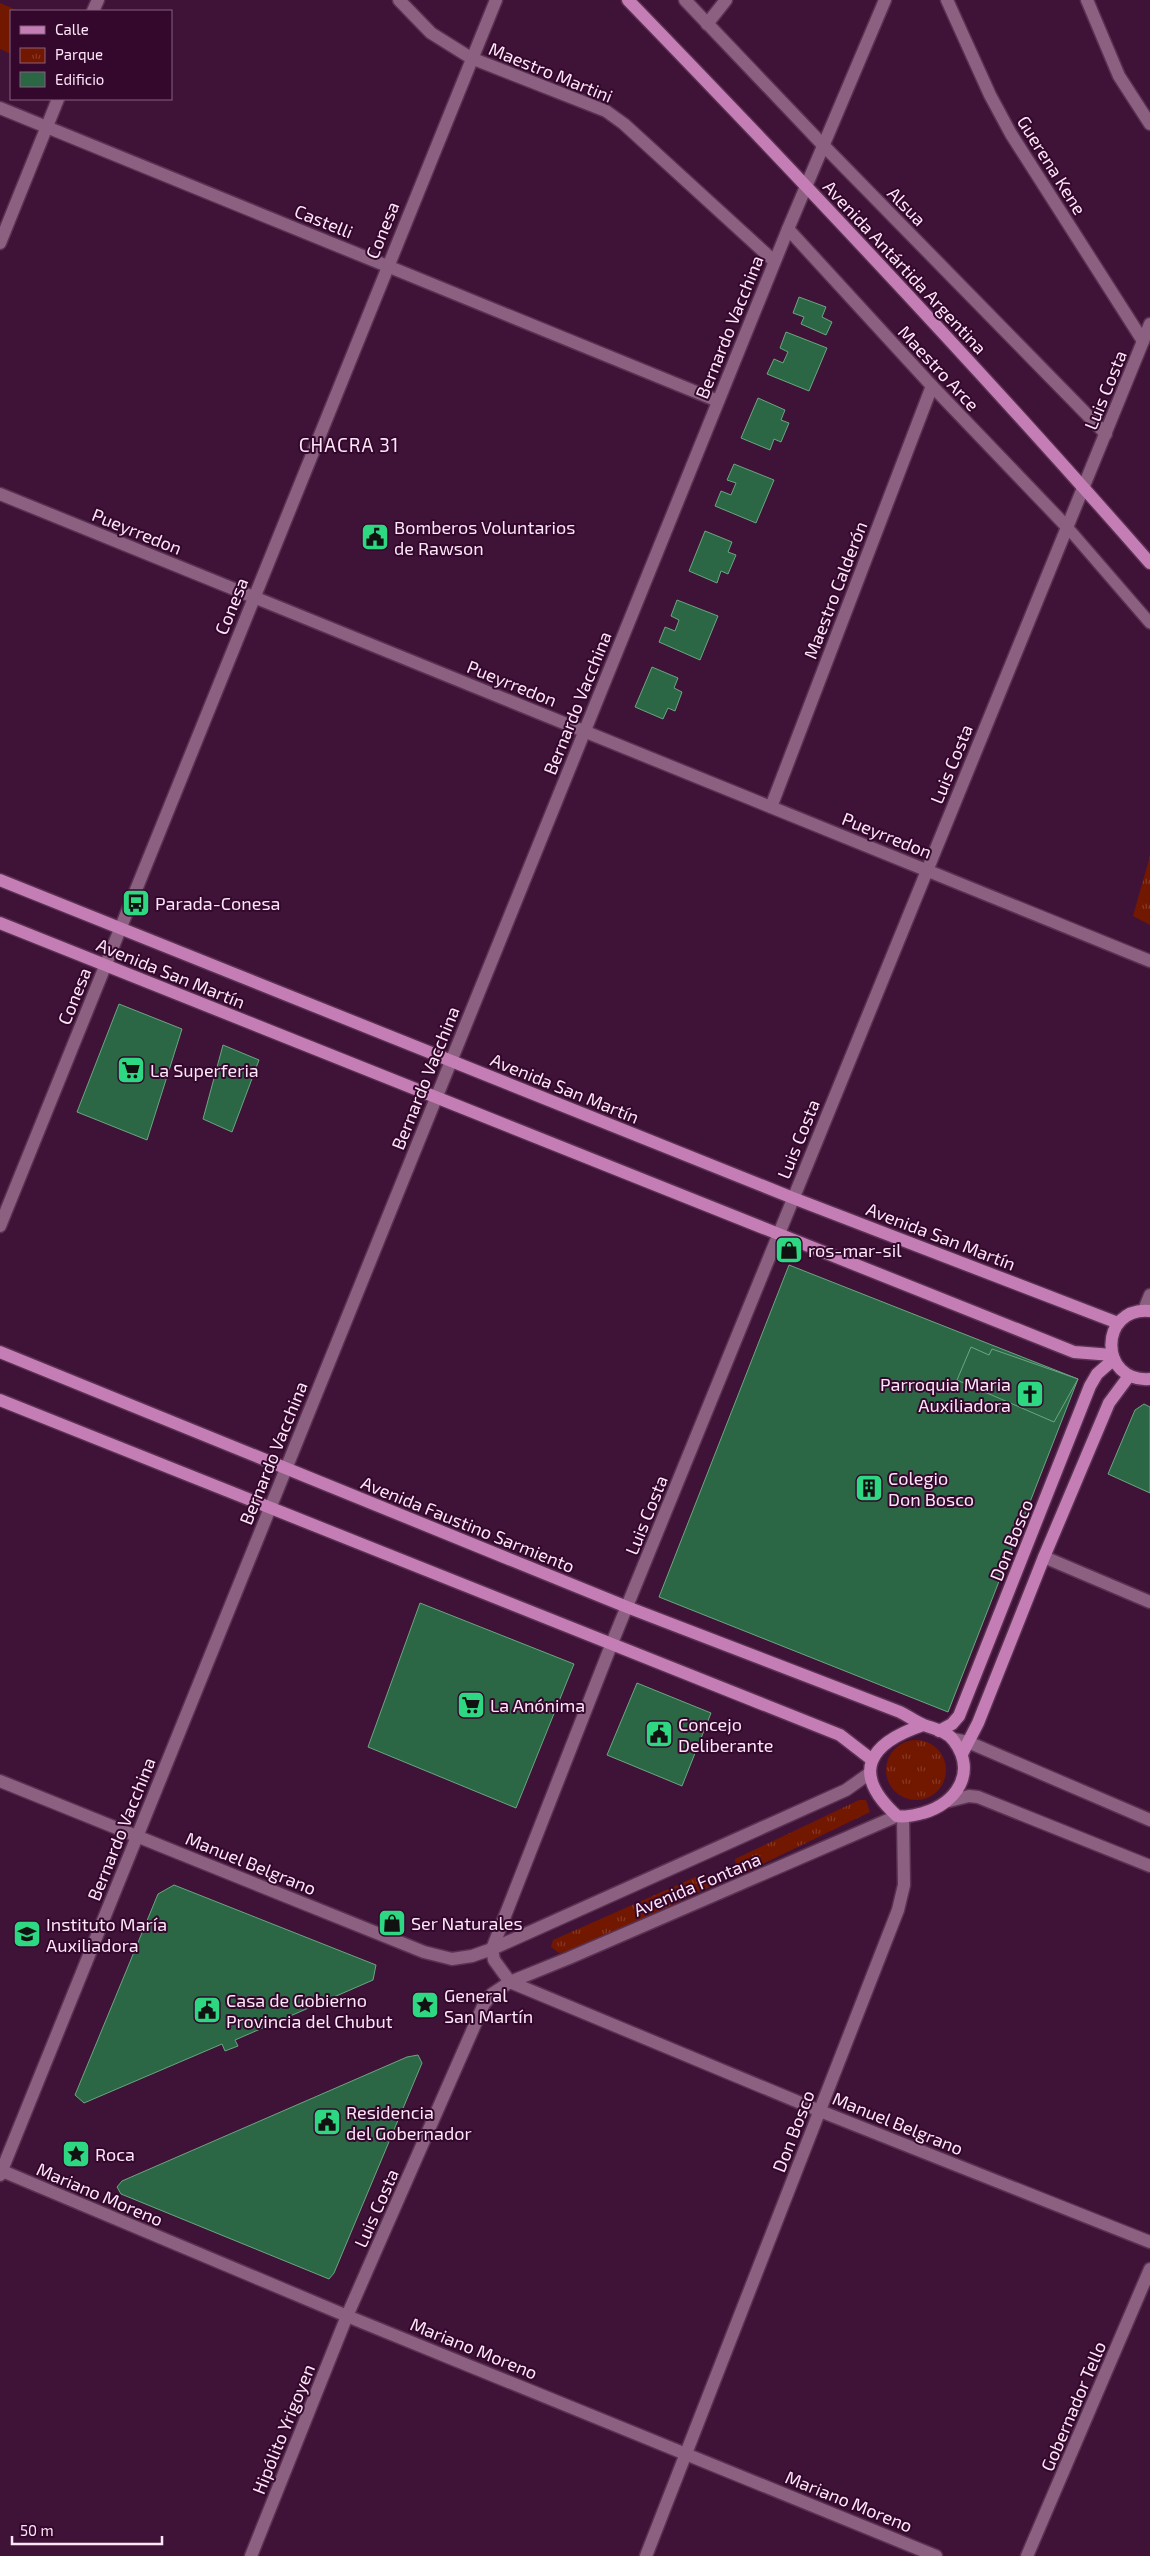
<svg xmlns="http://www.w3.org/2000/svg" width="1150" height="2556" font-family="'Exo 2',sans-serif">
<style>
.park{fill:url(#park-tufts)}
.garden{fill:#721700}
.building{fill:#2b6744;stroke:#6aa680}
.lines{fill:none;stroke-linecap:round;stroke-linejoin:round}
.lane-casing{stroke:#5a3152;stroke-width:14}
.street-casing{stroke:#5a3152;stroke-width:15}
.secondary-casing{stroke:#5a3152;stroke-width:15}
.lane{stroke:#8c6081;stroke-width:11}
.street{stroke:#8c6081;stroke-width:12}
.secondary{stroke:#c57eb5;stroke-width:12}
.labels{text-anchor:middle;dominant-baseline:central;stroke-width:4;stroke-linejoin:round;paint-order:stroke}
.street-label{font-size:18px;fill:#fde6f7;stroke:#34082d}
.poi-label{font-size:18px;fill:#fde6f7;stroke:#34082d;text-anchor:start}
.neighbourhood-label{font-size:19px;letter-spacing:1px;fill:#fde6f7;stroke:#34082d}
</style>
<defs>
<pattern id="park-tufts" width="24" height="20" patternUnits="userSpaceOnUse" patternTransform="scale(1.25)"><rect width="24" height="20" fill="#721700"/><path d="M3 7l-1-3M5 7V3M7 7l1-3M15 17l-1-3M17 17v-4M19 17l1-3" fill="none" stroke="#873926"/></pattern>
</defs>
<rect width="100%" height="100%" fill="#3f1337"/>
<g class="park">
<path d="M 1150,856 L 1150,925 L 1133,916 Z"/>
<circle cx="916" cy="1770" r="30"/>
<path d="M 859,1800 L 866,1800 L 870,1812 L 742,1874 L 736,1869 L 735,1859 Z"/>
<path d="M 700,1875 L 708,1877 L 712,1882 L 708,1888 L 576,1950 L 559,1953 L 551,1947 L 553,1940 Z"/>
</g>
<path class="garden" d="M 0,3 L 19,11 L 11,11 L 11,54 L 0,49 Z"/>
<g class="building">
<path d="M 799,297 L 826,307 L 822,317 L 832,322 L 826,335 L 801,324 L 804,317 L 793,313 Z"/>
<path d="M 786,332 L 827,348 L 809,391 L 767,374 L 774,359 L 783,363 L 788,352 L 780,348 Z"/>
<path d="M 758,398 L 785,410 L 781,420 L 789,423 L 781,442 L 774,439 L 770,450 L 741,438 Z"/>
<path d="M 734,464 L 774,480 L 756,523 L 715,506 L 721,491 L 731,495 L 736,483 L 727,480 Z"/>
<path d="M 705,531 L 732,542 L 728,552 L 736,555 L 728,574 L 721,571 L 717,583 L 689,571 Z"/>
<path d="M 677,600 L 718,616 L 700,660 L 659,642 L 665,627 L 675,631 L 679,620 L 671,616 Z"/>
<path d="M 652,667 L 678,678 L 674,688 L 682,692 L 675,711 L 668,708 L 663,719 L 635,707 Z"/>
<path d="M 119,1004 L 182,1029 L 147,1140 L 77,1112 Z"/>
<path d="M 223,1045 L 259,1060 L 232,1132 L 203,1119 Z"/>
<path d="M 789,1265 L 1078,1379 L 948,1712 L 659,1597 Z"/>
<path d="M 971,1347 L 989,1355 L 992,1349 L 1078,1379 L 1054,1422 L 957,1380 Z"/>
<path d="M 1144,1404 L 1150,1407 L 1150,1493 L 1108,1474 L 1135,1410 Z"/>
<path d="M 420,1603 L 574,1664 L 516,1808 L 368,1747 Z"/>
<path d="M 637,1683 L 711,1713 L 682,1786 L 607,1755 Z"/>
<path d="M 174,1885 L 376,1965 L 373,1980 L 235,2040 L 238,2046 L 225,2051 L 222,2044 L 84,2103 L 75,2095 L 158,1894 Z"/>
<path d="M 418,2055 L 422,2063 L 334,2273 L 329,2279 L 121,2194 L 117,2187 L 122,2181 L 407,2057 Z"/>
</g>
<g class="lines">
<g class="lane-casing">
<path id="lane" d="M 1068,528 L 1150,623"/>
</g>
<g class="street-casing">
<g id="street">
<path d="M 399,0 L 431,33 L 471,58 L 606,111 L 624,124 L 774,261"/>
<path d="M 685,0 L 823,145 L 1106,434"/>
<path d="M 947,0 L 990,95 L 1011,134 L 1143,341"/>
<path d="M 1087,0 L 1119,76 L 1150,124"/>
<path d="M 93,11 L 98,0"/>
<path d="M 707,24 L 726,0"/>
<path d="M 0,108 L 718,401"/>
<path d="M 788,229 L 932,386 L 1068,528"/>
<path d="M 0,243 L 58,99"/>
<path d="M 1150,324 L 612,1643 L 492,1949 L 494,1960 L 510,1982 L 820,2111 L 1150,2242"/>
<path d="M 0,494 L 1150,961"/>
<path d="M 771,807 L 932,386"/>
<path d="M 0,1226 L 496,0"/>
<path d="M 1144,1310 L 1150,1295"/>
<path d="M 1044,1557 L 1150,1602"/>
<path d="M 953,1739 L 968,1742 L 1150,1820"/>
<path d="M 0,1781 L 424,1952 L 452,1959 L 472,1956 L 492,1949 L 846,1790 L 870,1773"/>
<path d="M 949,1801 L 969,1796 L 978,1797 L 1150,1866"/>
<path d="M 0,2170 L 347,2316 L 936,2556"/>
<path d="M 0,2175 L 788,229 L 885,0"/>
<path d="M 251,2556 L 347,2316 L 484,2004 L 492,1994 L 510,1982 L 569,1958 L 897,1816"/>
<path d="M 646,2556 L 898,1910 L 904,1885 L 903,1817"/>
<path d="M 1027,2556 L 1150,2269"/>
</g>
</g>
<g class="secondary-casing">
<g id="secondary">
<path d="M 628,0 C 806,184 981,370 1150,563"/>
<path d="M 0,880 L 793,1198 L 1118,1323"/>
<path d="M 0,923 L 1074,1352 L 1112,1355"/>
<path d="M 1150,1311 C 1099,1306 1098,1383 1150,1379"/>
<path d="M 0,1352 L 627,1607 L 900,1712 C 908,1716 916,1722 924,1725 C 934,1729 947,1731 954,1741 C 977,1772 957,1803 923,1813 C 914,1815 906,1818 897,1816 C 849,1772 870,1743 923,1725"/>
<path d="M 0,1400 L 840,1735 L 871,1759"/>
<path d="M 939,1731 L 952,1724 L 959,1716 L 1090,1386 L 1097,1374 L 1114,1359"/>
<path d="M 962,1754 L 978,1723 L 1044,1557 L 1109,1403 L 1129,1376"/>
</g>
</g>
<use href="#lane" class="lane"/>
<use href="#street" class="street"/>
<use href="#secondary" class="secondary"/>
</g>
<defs>
<g id="civic-square" transform="scale(1.4375)"><rect x="-9" y="-9" width="18" height="18" rx="4" fill="#2ed883" stroke="#34082d"/><path d="M-.6-6.5H3V-4.5H.6V-3L4-1V1h2V6H-6V1h2V-1L-.6-3ZM-1.2 2.5V6h2.4V2.5Z" fill="#111"/></g>
<g id="bus-square" transform="scale(1.4375)"><rect x="-9" y="-9" width="18" height="18" rx="4" fill="#2ed883" stroke="#34082d"/><path d="M-5-6H5V4H4V6H2V4H-2V6H-4V4H-5ZM-3.5-4V0h7V-4ZM-3.5 1.2v1.5H-2V1.2ZM2 1.2v1.5H3.5V1.2Z" fill="#111"/></g>
<g id="supermarket-square" transform="scale(1.4375)"><rect x="-9" y="-9" width="18" height="18" rx="4" fill="#2ed883" stroke="#34082d"/><path d="M-6-5.5h2.5l.6 2H6L4.5 2H-2.5L-4.4-4H-6ZM-1.5 3.2a1.3 1.3 0 1 0 .1 0ZM3 3.2a1.3 1.3 0 1 0 .1 0Z" fill="#111"/></g>
<g id="shop-square" transform="scale(1.4375)"><rect x="-9" y="-9" width="18" height="18" rx="4" fill="#2ed883" stroke="#34082d"/><path d="M-5-2.5h2.3a2.7 3.5 0 0 1 5.4 0H5L5.5 6h-11ZM-1.5-2.5h3a1.5 2.3 0 0 0-3 0Z" fill="#111"/></g>
<g id="church-square" transform="scale(1.4375)"><rect x="-9" y="-9" width="18" height="18" rx="4" fill="#2ed883" stroke="#34082d"/><path d="M-1.2-6h2.4v3.5h3.3v2.4h-3.3V6h-2.4V-.1h-3.3v-2.4h3.3Z" fill="#111"/></g>
<g id="building-square" transform="scale(1.4375)"><rect x="-9" y="-9" width="18" height="18" rx="4" fill="#2ed883" stroke="#34082d"/><path d="M-4-6H4V6H1V3H-1V6H-4ZM-2.5-4.3h1.7v1.8h-1.7ZM.8-4.3h1.7v1.8H.8ZM-2.5-1h1.7V.8h-1.7ZM.8-1h1.7V.8H.8Z" fill="#111"/></g>
<g id="school-square" transform="scale(1.4375)"><rect x="-9" y="-9" width="18" height="18" rx="4" fill="#2ed883" stroke="#34082d"/><path d="M0-5L7-2L0 1L-7-2ZM-4 1L0 2.5L4 1V4Q0 6-4 4Z" fill="#111"/></g>
<g id="sight-square" transform="scale(1.4375)"><rect x="-9" y="-9" width="18" height="18" rx="4" fill="#2ed883" stroke="#34082d"/><path d="M0-6L1.8-2.2L6-1.7L2.9 1.2L3.7 5.4L0 3.3L-3.7 5.4L-2.9 1.2L-6-1.7L-1.8-2.2Z" fill="#111"/></g>
</defs>
<g fill-rule="evenodd">
<use href="#civic-square" x="375" y="537"/>
<use href="#bus-square" x="136" y="903"/>
<use href="#supermarket-square" x="131" y="1070"/>
<use href="#shop-square" x="789" y="1250"/>
<use href="#church-square" x="1030" y="1394"/>
<use href="#building-square" x="869" y="1488"/>
<use href="#supermarket-square" x="471" y="1705"/>
<use href="#civic-square" x="659" y="1734"/>
<use href="#shop-square" x="392" y="1923"/>
<use href="#school-square" x="27" y="1934"/>
<use href="#sight-square" x="425" y="2005"/>
<use href="#civic-square" x="207" y="2010"/>
<use href="#civic-square" x="327" y="2122"/>
<use href="#sight-square" x="76" y="2154"/>
</g>
<g class="labels">
<g class="street-label">
<text transform="translate(551 72) rotate(22)">Maestro Martini</text>
<text transform="translate(1052 165) rotate(58)">Guerena Kene</text>
<text transform="translate(907 206) rotate(46)">Alsua</text>
<text transform="translate(324 221) rotate(22)">Castelli</text>
<text transform="translate(382 230) rotate(-68)">Conesa</text>
<text transform="translate(905 267) rotate(47)">Avenida Antártida Argentina</text>
<text transform="translate(729 327) rotate(-68)">Bernardo Vacchina</text>
<text transform="translate(939 368) rotate(47)">Maestro Arce</text>
<text transform="translate(1105 390) rotate(-68)">Luis Costa</text>
<text transform="translate(137 531) rotate(22)">Pueyrredon</text>
<text transform="translate(835 590) rotate(-69)">Maestro Calderón</text>
<text transform="translate(231 606) rotate(-68)">Conesa</text>
<text transform="translate(512 683) rotate(22)">Pueyrredon</text>
<text transform="translate(577 703) rotate(-68)">Bernardo Vacchina</text>
<text transform="translate(951 764) rotate(-68)">Luis Costa</text>
<text transform="translate(887 835) rotate(22)">Pueyrredon</text>
<text transform="translate(171 973) rotate(22)">Avenida San Martín</text>
<text transform="translate(74 996) rotate(-68)">Conesa</text>
<text transform="translate(425 1078) rotate(-68)">Bernardo Vacchina</text>
<text transform="translate(565 1088) rotate(22)">Avenida San Martín</text>
<text transform="translate(798 1139) rotate(-68)">Luis Costa</text>
<text transform="translate(941 1236) rotate(21)">Avenida San Martín</text>
<text transform="translate(273 1453) rotate(-68)">Bernardo Vacchina</text>
<text transform="translate(646 1515) rotate(-68)">Luis Costa</text>
<text transform="translate(468 1524) rotate(22)">Avenida Faustino Sarmiento</text>
<text transform="translate(1011 1540) rotate(-68)">Don Bosco</text>
<text transform="translate(121 1829) rotate(-68)">Bernardo Vacchina</text>
<text transform="translate(251 1863) rotate(22)">Manuel Belgrano</text>
<text transform="translate(697 1884) rotate(-23)">Avenida Fontana</text>
<text transform="translate(898 2123) rotate(22)">Manuel Belgrano</text>
<text transform="translate(793 2131) rotate(-69)">Don Bosco</text>
<text transform="translate(100 2194) rotate(23)">Mariano Moreno</text>
<text transform="translate(376 2208) rotate(-66)">Luis Costa</text>
<text transform="translate(474 2348) rotate(22)">Mariano Moreno</text>
<text transform="translate(1073 2406) rotate(-67)">Gobernador Tello</text>
<text transform="translate(283 2429) rotate(-68)">Hipólito Yrigoyen</text>
<text transform="translate(849 2501) rotate(22)">Mariano Moreno</text>
</g>
<g class="poi-label">
<text x="394" y="527">Bomberos Voluntarios<tspan x="394" dy="21">de Rawson</tspan></text>
<text x="155" y="903">Parada-Conesa</text>
<text x="150" y="1070">La Superferia</text>
<text x="808" y="1250">ros-mar-sil</text>
<text x="1011" y="1384" text-anchor="end">Parroquia Maria<tspan x="1011" dy="21">Auxiliadora</tspan></text>
<text x="888" y="1478">Colegio<tspan x="888" dy="21">Don Bosco</tspan></text>
<text x="490" y="1705">La Anónima</text>
<text x="678" y="1724">Concejo<tspan x="678" dy="21">Deliberante</tspan></text>
<text x="411" y="1923">Ser Naturales</text>
<text x="46" y="1924">Instituto María<tspan x="46" dy="21">Auxiliadora</tspan></text>
<text x="444" y="1995">General<tspan x="444" dy="21">San Martín</tspan></text>
<text x="226" y="2000">Casa de Gobierno<tspan x="226" dy="21">Provincia del Chubut</tspan></text>
<text x="346" y="2112">Residencia<tspan x="346" dy="21">del Gobernador</tspan></text>
<text x="95" y="2154">Roca</text>
</g>
<g class="neighbourhood-label">
<text x="349" y="444">CHACRA 31</text>
</g>
</g>
<rect x="10" y="10" width="162" height="90" fill="#34082d" stroke="#84617e"/>
<rect x="20" y="26" width="25" height="8" fill="#c57eb5" stroke="#84617e"/>
<text x="55" y="35" font-size="15" fill="#fde6f7">Calle</text>
<rect x="20" y="48" width="25" height="15" fill="url(#park-tufts)" stroke="#84617e"/>
<text x="55" y="60" font-size="15" fill="#fde6f7">Parque</text>
<rect x="20" y="72" width="25" height="15" fill="#2b6744" stroke="#84617e"/>
<text x="55" y="85" font-size="15" fill="#fde6f7">Edificio</text>
<path d="M12 2536v8h150v-8" fill="none" stroke="#fde6f7" stroke-width="2.5"/>
<text x="20" y="2536" font-size="15" fill="#fde6f7" stroke="#34082d" stroke-width="4" paint-order="stroke">50 m</text>
</svg>
